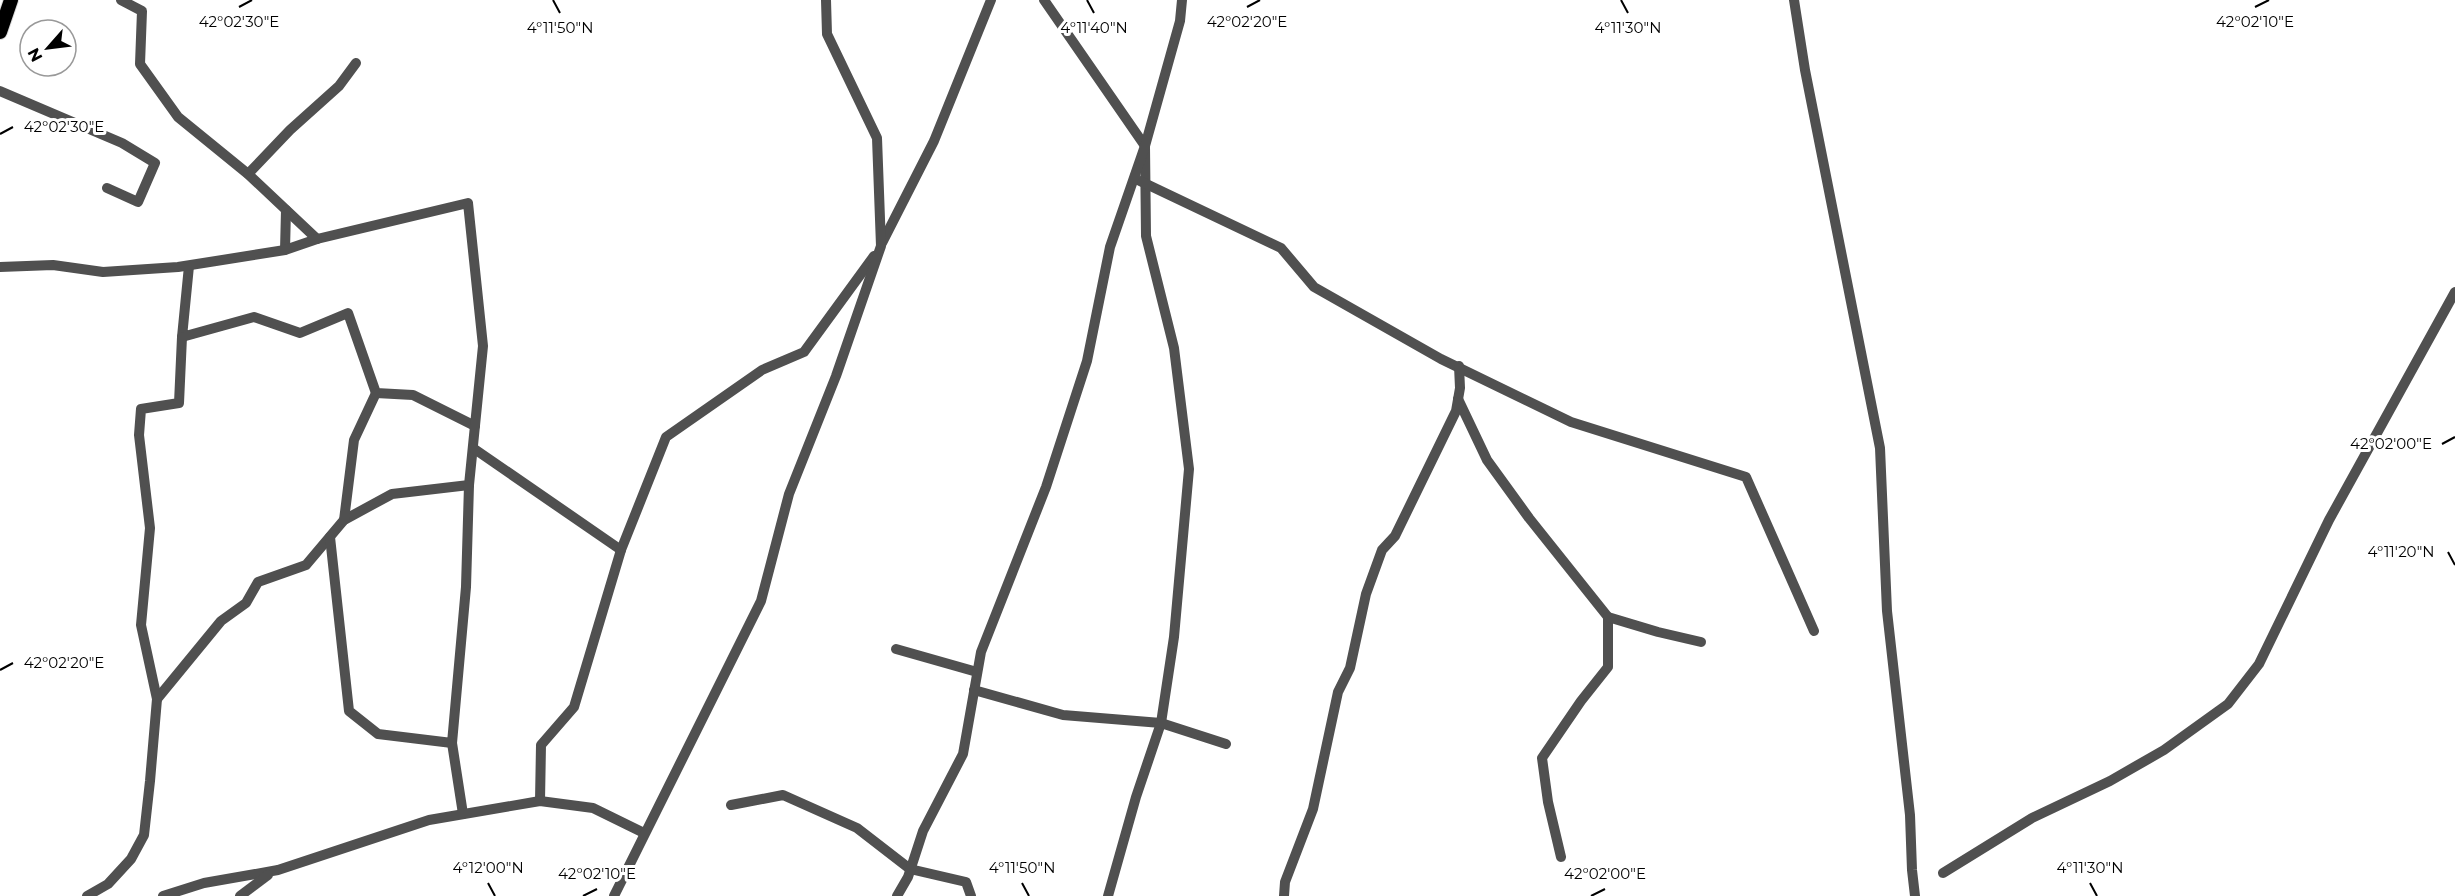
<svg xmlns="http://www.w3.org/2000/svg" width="2455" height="896" font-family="Montserrat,sans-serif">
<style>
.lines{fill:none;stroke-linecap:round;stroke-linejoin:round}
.major-casing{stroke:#dbdbdb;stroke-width:16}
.minor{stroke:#505050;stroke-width:10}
.major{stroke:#000;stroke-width:14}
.ticks{fill:none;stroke:#000;stroke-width:2}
.ticks-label{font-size:15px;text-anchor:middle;fill:#000;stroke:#fff;stroke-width:6;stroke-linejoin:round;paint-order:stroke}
</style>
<rect width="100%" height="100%" fill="#fff"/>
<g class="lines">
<g class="major-casing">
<path id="major" d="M 0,32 L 11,0"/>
</g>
<g class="minor">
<path d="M 121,0 L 142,11 L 140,64 L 178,117 L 248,174 L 317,239"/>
<path d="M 1044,0 L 1145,146 L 1146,236 L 1174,348 L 1189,469 L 1174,637 L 1161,723 L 1136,797 L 1108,896"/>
<path d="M 1794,0 L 1805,70 L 1880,448 L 1887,611 L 1910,815 L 1912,870 L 1915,896"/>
<path d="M 0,91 L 122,143 L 155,163 L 138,202 L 107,188"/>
<path d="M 248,174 L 290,130 L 339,86 L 356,63"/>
<path d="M 1140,181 L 1281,248 L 1314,287 L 1441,359 L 1571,422 L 1746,477 L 1814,631"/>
<path d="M 882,243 L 934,141 L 991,0"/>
<path d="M 285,250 L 286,210"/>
<path d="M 189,266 L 182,337 L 254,317 L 300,333 L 348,313 L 376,393 L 413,395 L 475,426"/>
<path d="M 0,267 L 53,265 L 103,272 L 178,267 L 285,250 L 317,239 L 468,203 L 483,346 L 469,485 L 392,494 L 344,520 L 306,565 L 258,582 L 246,603 L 221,621 L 157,699"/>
<path d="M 1458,399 L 1487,460 L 1529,518 L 1608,617 L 1608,667 L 1581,701 L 1542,758 L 1548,802 L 1561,857"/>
<path d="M 473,448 L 621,550"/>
<path d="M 344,520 L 354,440 L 376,393"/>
<path d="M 330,537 L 349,711 L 378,734 L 452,743 L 466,587 L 469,485"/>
<path d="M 1608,617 L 1658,632 L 1701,642"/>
<path d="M 896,649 L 977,672"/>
<path d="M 974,690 L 1063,715 L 1161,723 L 1226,744"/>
<path d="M 452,743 L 463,814"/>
<path d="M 540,801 L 541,745 L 574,707 L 621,550 L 666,437 L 762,370 L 804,352 L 874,256"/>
<path d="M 731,805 L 783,795 L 857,828 L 910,869 L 966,882 L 971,896"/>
<path d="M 1943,873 L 2032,818 L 2110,781 L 2164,750 L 2228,704 L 2259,664 L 2329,520 L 2455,292"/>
<path d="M 87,896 L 108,884 L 131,859 L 144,835 L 150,781 L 157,699 L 141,625 L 150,528 L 139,435 L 141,409 L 179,403 L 182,337"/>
<path d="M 163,896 L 204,883 L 278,870 L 429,820 L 540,801 L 593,808 L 644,833"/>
<path d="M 240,896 L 268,875"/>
<path d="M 614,896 L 761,601 L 789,494 L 836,376 L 881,246 L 877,138 L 827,34 L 826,0"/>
<path d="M 897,896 L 908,877 L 923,831 L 963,754 L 981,652 L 1046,487 L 1087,361 L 1110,247 L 1145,146 L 1180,21 L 1182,0"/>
<path d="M 1284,896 L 1285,882 L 1313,809 L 1338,692 L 1350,668 L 1366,594 L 1382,550 L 1395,536 L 1456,411 L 1460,388 L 1459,366"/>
</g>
<use href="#major" class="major"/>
</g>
<path class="ticks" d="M 553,0 L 560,13M 1087,0 L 1094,13M 1621,0 L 1628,13M 239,7 L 252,0M 1247,7 L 1260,0M 2255,7 L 2269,0M 0,134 L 13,127M 2442,444 L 2455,437M 2448,552 L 2455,565M 0,670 L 13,663M 488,883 L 495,896M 1022,883 L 1029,896M 2090,883 L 2097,896M 583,896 L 597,889M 1591,896 L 1605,889"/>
<g class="ticks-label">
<text x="239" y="27">42°02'30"E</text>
<text x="2255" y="27">42°02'10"E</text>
<text x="1247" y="27">42°02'20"E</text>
<text x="560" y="33">4°11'50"N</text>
<text x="1094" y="33">4°11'40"N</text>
<text x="1628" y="33">4°11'30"N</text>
<text x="64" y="132">42°02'30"E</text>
<text x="2391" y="449">42°02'00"E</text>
<text x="2401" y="557">4°11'20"N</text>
<text x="64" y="668">42°02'20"E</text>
<text x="488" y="873">4°12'00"N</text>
<text x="1022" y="873">4°11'50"N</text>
<text x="2090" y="873">4°11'30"N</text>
<text x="597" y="879">42°02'10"E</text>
<text x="1605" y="879">42°02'00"E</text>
</g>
<g transform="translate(48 48) rotate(242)"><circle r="28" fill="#ffffff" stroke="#999999" stroke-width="1.5"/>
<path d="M0-4.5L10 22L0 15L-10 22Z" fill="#000000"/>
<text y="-9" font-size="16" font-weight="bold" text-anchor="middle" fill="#000000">N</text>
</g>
</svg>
